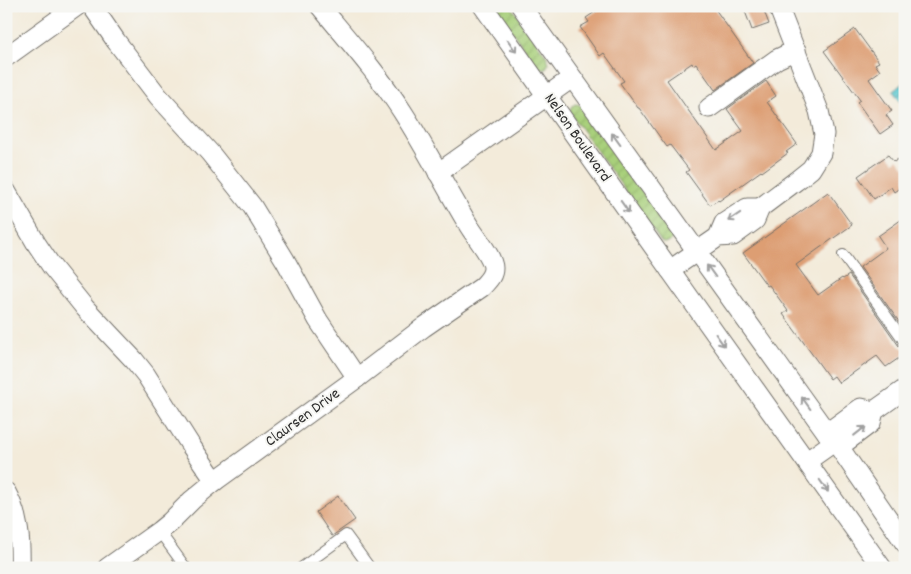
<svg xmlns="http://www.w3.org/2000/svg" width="911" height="574" font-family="Dekko,sans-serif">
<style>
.garden{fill:url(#garden-furrows);stroke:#6a7e53}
.water{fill:url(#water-waves);stroke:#42797d}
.building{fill:#dd9e73}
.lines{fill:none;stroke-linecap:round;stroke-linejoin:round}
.service-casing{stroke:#716e68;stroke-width:12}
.minor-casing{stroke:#716e68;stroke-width:21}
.service{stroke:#fff;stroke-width:10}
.minor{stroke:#fff;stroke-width:19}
.oneway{stroke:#a0a0a0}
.labels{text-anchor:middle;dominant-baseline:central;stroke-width:4;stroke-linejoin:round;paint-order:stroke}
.street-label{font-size:16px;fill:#2b2b2b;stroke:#f6f6f2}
</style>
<defs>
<pattern id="garden-furrows" width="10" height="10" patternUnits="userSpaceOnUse" patternTransform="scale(1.25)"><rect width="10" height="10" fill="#a9d07b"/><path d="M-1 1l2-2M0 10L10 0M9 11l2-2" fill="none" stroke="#92b36a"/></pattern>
<pattern id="water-waves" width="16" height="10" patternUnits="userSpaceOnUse" patternTransform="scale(1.25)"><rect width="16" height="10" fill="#5ac7cf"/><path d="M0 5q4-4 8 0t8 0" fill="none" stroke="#4ba2a8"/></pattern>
</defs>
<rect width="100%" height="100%" fill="#f6f6f2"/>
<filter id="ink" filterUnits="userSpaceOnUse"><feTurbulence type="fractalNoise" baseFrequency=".02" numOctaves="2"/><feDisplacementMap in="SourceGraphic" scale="10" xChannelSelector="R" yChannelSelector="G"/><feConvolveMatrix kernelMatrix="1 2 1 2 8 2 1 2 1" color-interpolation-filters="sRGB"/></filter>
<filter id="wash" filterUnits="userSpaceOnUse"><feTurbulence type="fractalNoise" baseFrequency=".0096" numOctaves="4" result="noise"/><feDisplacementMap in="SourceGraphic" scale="20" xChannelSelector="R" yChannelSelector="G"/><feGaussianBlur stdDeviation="1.12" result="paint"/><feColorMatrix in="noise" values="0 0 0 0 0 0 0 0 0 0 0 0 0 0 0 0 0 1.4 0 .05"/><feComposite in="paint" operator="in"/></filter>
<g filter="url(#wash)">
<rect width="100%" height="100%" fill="#f3ebda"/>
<g class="garden">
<path d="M 494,6 L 511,6 L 547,57 L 549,63 L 546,68 L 540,69 L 537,67 Z"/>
<path d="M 575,104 L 581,105 L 672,233 L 673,236 L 670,242 L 664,243 L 661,241 L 570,113 L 571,107 Z"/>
</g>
<path class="water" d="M 904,82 L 905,83 L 905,115 L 901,110 L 904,107 L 893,91 Z"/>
<g id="blocks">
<g class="building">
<path d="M 604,6 L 713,6 L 753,63 L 715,90 L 696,63 L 693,65 L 692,63 L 667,80 L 716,150 L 743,131 L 727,109 L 766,81 L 776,96 L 767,102 L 797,144 L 786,152 L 788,153 L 762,172 L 761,171 L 719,201 L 718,200 L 710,205 L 686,172 L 689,170 L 670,145 L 667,147 L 639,108 L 638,108 L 620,83 L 624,81 L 604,53 L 600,56 L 580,27 L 589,22 L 586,18 Z"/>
<path d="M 743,6 L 762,6 L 769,24 L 752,30 Z"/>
<path d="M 855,29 L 879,62 L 875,64 L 880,71 L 869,79 L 892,111 L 886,115 L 893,125 L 880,134 L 857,102 L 860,100 L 824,51 Z"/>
<path d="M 888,155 L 894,162 L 898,159 L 905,168 L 905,184 L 894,192 L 891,187 L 874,199 L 858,176 Z"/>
<path d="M 828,192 L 852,225 L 796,265 L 818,295 L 842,278 L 843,279 L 849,275 L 899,346 L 905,349 L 905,354 L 886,367 L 877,356 L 839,383 L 834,376 L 830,379 L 783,314 L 788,311 L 769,285 L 767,286 L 743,253 Z"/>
<path d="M 905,217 L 905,330 L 860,267 L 886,248 L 878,236 Z"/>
<path d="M 338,496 L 355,520 L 332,536 L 316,512 Z"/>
</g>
</g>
</g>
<g filter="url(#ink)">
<use href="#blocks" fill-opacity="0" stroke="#716e68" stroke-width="1"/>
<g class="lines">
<g class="service-casing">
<g id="service">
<path d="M 843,255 L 905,342"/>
<path d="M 159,531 L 186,568"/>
<path d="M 301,568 L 346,535 L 370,568"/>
</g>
</g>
<g class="minor-casing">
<g id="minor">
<path d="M 92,6 L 116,41 L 158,96 L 210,153 L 252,206 L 285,260 L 318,320 L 357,378"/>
<path d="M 483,6 L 670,270 L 882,568"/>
<path d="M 521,6 L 827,433 L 839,447 L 905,543"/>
<path d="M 6,57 L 77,6"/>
<path d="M 709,108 L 777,59 L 796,50"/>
<path d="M 438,173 L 572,78"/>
<path d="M 6,191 L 36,243 L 52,267 L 85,308 L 134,360 L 146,375 L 191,446 L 215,481"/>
<path d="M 760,208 L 796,181 L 811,169 L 821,153 L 824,134 L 819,111 L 778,6"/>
<path d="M 670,270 L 718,237 L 724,223 L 747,208 L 760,208 L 755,220 L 733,236 L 718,237"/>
<path d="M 827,433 L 861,408 L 874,411"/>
<path d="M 839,447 L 871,423 L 874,411 L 905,389"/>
<path d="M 807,461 L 834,442"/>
<path d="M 6,492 C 19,516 21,541 20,568"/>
<path d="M 107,568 L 159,531 L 170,522 L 192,500 L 215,481 L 357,378 L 424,327 L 482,287 C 487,281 493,277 493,268 C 493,257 475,236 469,226 C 446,188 426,148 402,111 C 378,74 348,40 320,6"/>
</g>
</g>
<use href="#service" class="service"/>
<use href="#minor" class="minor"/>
</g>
<defs><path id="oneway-shaft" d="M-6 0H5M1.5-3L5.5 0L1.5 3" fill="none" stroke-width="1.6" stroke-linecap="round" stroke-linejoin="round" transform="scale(1.25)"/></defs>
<g class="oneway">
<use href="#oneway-shaft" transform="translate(512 46) rotate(55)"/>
<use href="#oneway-shaft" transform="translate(616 139) rotate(-126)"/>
<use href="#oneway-shaft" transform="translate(625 207) rotate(55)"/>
<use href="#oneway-shaft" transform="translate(734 217) rotate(146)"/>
<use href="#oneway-shaft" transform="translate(711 271) rotate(-126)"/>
<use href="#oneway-shaft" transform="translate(720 340) rotate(54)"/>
<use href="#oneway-shaft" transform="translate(806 403) rotate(-126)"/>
<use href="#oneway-shaft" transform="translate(860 431) rotate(-38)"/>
<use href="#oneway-shaft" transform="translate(824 486) rotate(55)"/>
</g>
</g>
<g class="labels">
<g class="street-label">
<text transform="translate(577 138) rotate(55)">Nelson Boulevard</text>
<text transform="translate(303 418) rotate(-36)">Claursen Drive</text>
</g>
</g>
<rect width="911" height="574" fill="none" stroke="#f6f6f2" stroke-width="25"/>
</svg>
